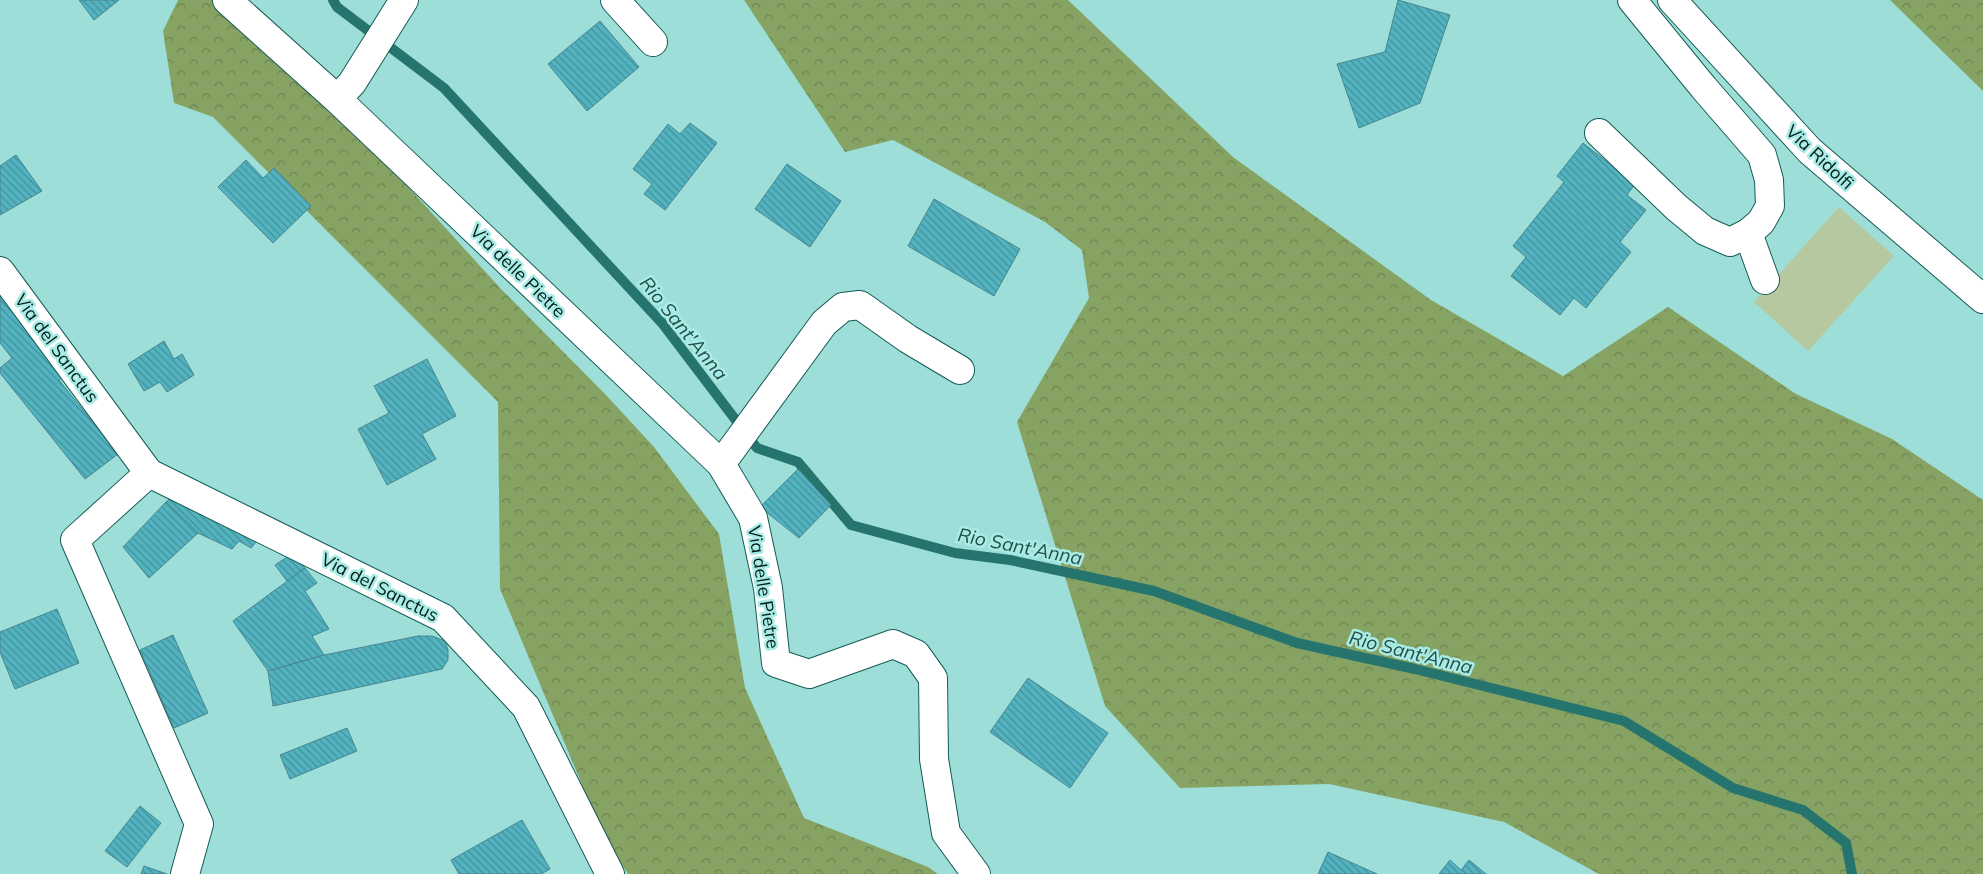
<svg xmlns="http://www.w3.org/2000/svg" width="1983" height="874" font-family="Mulish,sans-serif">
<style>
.forest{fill:url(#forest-crowns)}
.pitch{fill:#b5c8a0}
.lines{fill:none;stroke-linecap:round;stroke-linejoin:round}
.stream{stroke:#26746e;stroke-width:10}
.building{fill:url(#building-back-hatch);stroke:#468690}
.minor-casing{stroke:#155b56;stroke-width:30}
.minor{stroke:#fff;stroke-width:28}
.labels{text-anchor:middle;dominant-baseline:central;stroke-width:5;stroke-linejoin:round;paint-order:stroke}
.street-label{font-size:18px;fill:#021d1b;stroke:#a9ece5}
.water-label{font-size:19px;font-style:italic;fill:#234e4a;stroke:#a9ece5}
</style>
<defs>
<pattern id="forest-crowns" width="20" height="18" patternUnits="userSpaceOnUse" patternTransform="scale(1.25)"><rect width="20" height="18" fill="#87a364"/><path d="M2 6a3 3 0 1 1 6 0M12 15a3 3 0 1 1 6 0" fill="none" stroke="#6c8452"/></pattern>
<pattern id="building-back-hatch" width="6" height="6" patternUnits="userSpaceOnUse" patternTransform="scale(1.25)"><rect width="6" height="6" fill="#53b3c0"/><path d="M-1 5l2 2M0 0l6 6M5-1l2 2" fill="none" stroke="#43919b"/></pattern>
</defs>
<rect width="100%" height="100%" fill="#9ddfd8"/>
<g class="forest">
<path d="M 178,0 L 213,0 L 378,154 L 502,290 L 605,394 L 654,447 L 719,534 L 745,688 L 804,818 L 928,867 L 938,874 L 628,874 L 604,837 L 500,589 L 498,402 L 213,117 L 174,103 L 163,31 Z"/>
<path d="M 744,0 L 1068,0 L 1233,157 L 1431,300 L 1563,376 L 1668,307 L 1796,394 L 1892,439 L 1983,500 L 1983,874 L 1599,874 L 1504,822 L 1329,784 L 1180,788 L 1105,706 L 1017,422 L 1089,298 L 1082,250 L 1045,222 L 893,140 L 845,152 Z"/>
<path d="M 1890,0 L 1983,0 L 1983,91 Z"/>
</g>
<path class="pitch" d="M 1839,207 L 1894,256 L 1808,351 L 1754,302 Z"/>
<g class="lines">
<path class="stream" d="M 333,0 L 337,7 L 444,88 L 662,323 L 757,448 L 798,462 L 851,525 L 955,553 L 1010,560 L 1154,591 L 1297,643 L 1415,669 L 1624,721 L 1733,788 L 1803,810 L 1846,843 L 1852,874"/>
</g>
<g class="building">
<path d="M 79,0 L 119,0 L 94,20 Z"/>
<path d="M 1398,0 L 1450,15 L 1420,103 L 1359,128 L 1337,64 L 1385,52 Z"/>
<path d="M 600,21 L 639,67 L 587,111 L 548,64 Z"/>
<path d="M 690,123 L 717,143 L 665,210 L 644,194 L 652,184 L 633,169 L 668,124 L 680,134 Z"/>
<path d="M 1583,143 L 1635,184 L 1627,195 L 1646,210 L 1620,242 L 1631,252 L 1586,308 L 1574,298 L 1560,315 L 1511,276 L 1526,257 L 1513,246 L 1564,182 L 1557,176 Z"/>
<path d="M 16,155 L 42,191 L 0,215 L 0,166 Z"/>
<path d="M 246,160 L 263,178 L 274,168 L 311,206 L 273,243 L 218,187 Z"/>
<path d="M 787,164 L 841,201 L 810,247 L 755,209 Z"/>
<path d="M 934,199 L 1020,249 L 994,296 L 908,246 Z"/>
<path d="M 0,286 L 69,372 L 59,380 L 118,454 L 85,479 L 0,373 L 0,368 L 12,358 L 0,343 Z"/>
<path d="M 164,341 L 174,359 L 182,354 L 194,375 L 167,392 L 160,382 L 144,391 L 128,364 Z"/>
<path d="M 427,359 L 456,416 L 422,434 L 436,459 L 387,485 L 358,429 L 389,413 L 374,386 Z"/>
<path d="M 798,469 L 831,505 L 799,538 L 760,507 Z"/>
<path d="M 178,491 L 263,534 L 251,548 L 239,541 L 232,549 L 198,533 L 166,502 Z"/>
<path d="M 166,502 L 198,533 L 149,578 L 123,547 Z"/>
<path d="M 293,553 L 305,568 L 287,581 L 275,565 Z"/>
<path d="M 305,568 L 317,583 L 305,591 L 329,629 L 312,636 L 324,655 L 268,671 L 233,621 Z"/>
<path d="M 57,609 L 79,663 L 15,689 L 0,652 L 0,632 Z"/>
<path d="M 173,635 L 208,713 L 174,728 L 140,650 Z"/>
<path d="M 418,636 L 432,636 L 445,641 L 448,650 L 448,660 L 442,669 L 273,706 L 268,671 L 324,655 Z"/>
<path d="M 1028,678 L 1108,733 L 1070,788 L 990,732 Z"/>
<path d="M 347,728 L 357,751 L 290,779 L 280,755 Z"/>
<path d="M 140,806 L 161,823 L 127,867 L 105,851 Z"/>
<path d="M 522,820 L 550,869 L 541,874 L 459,874 L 451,860 Z"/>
<path d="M 1328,852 L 1377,874 L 1318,874 Z"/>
<path d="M 1450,860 L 1461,870 L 1469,860 L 1486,874 L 1439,874 Z"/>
<path d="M 144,866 L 167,874 L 141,874 Z"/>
</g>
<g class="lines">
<g class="minor-casing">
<g id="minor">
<path d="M 227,0 L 337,99 L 721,464 L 753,518 L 768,588 L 776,663 L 809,674 L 893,644 L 916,654 L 933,678 L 934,759 L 946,833 L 976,874"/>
<path d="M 615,0 L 653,42"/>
<path d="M 1672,0 L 1810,151 L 1983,299"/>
<path d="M 337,99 L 352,83 L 404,0"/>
<path d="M 1599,133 L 1676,207 L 1705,231 L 1730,242 L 1748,233 L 1761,222 L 1770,206 L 1769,180 L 1762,155 L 1704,88 L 1632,0"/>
<path d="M 1748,233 L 1765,280"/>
<path d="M 0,271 L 149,473 L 443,618 L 526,707 L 610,874"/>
<path d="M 721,464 L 824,323 L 843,307 L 860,305 L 908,339 L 960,370"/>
<path d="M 149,473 L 75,540 L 199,824 L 185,874"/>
</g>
</g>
<use href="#minor" class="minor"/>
</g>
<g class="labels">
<g class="street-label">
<text transform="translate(1820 157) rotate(43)">Via Ridolfi</text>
<text transform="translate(518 271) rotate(44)">Via delle Pietre</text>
<text transform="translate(57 348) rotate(54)">Via del Sanctus</text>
<text transform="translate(380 587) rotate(27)">Via del Sanctus</text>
<text transform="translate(764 587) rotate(81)">Via delle Pietre</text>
</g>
<g class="water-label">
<text transform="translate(684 328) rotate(51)">Rio Sant'Anna</text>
<text transform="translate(1020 546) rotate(11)">Rio Sant'Anna</text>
<text transform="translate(1411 652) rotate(14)">Rio Sant'Anna</text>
</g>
</g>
</svg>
